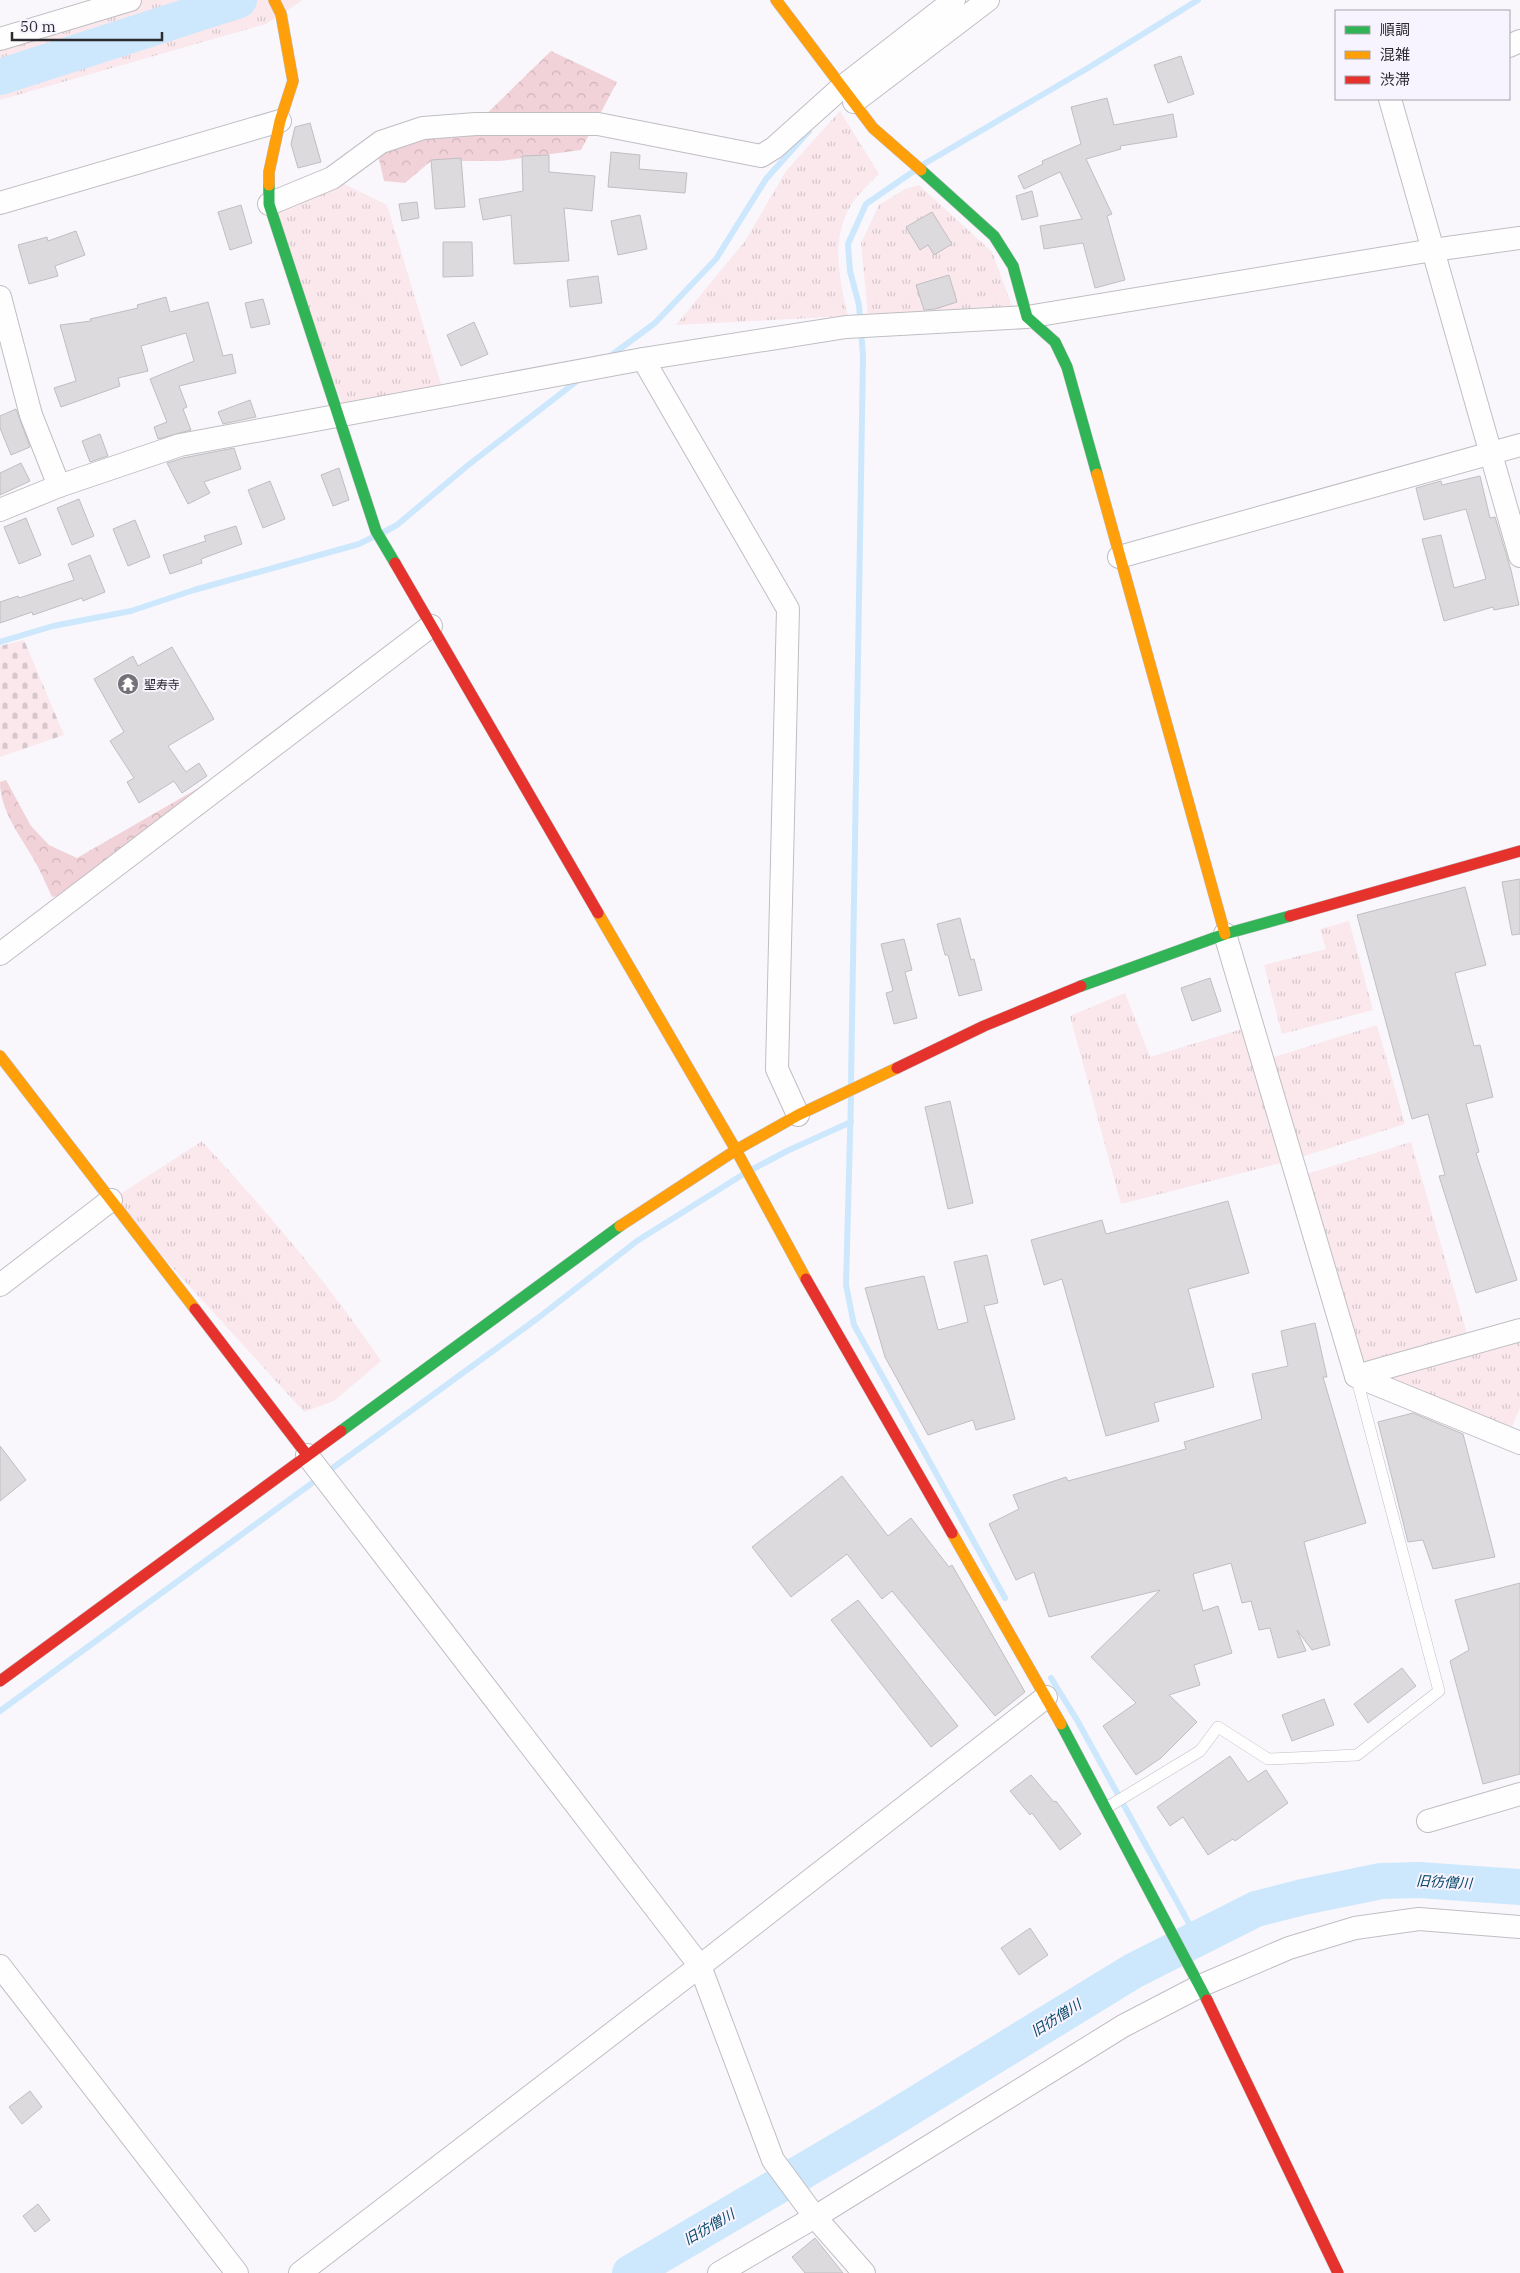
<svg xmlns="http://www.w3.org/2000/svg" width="1520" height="2273" font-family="'IBM Plex Serif','Noto Sans JP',serif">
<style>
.grass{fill:url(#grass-tufts)}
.forest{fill:url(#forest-crowns)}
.cemetery{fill:url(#cemetery-stones)}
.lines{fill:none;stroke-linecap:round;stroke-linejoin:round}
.stream{stroke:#cde8fc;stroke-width:6}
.river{stroke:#cde8fc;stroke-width:36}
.building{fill:#dddade;stroke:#c1bec2}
.lane-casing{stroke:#c0bec3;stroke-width:12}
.street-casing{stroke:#c0bec3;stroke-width:24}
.fast-casing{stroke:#c0bec3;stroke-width:12}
.slow-casing{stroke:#c0bec3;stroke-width:12}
.jam-casing{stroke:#c0bec3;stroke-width:12}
.lane{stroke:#fefeff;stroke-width:11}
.street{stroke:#fefeff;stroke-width:22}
.fast{stroke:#30b455;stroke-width:11}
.slow{stroke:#ff9f0a;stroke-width:11}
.jam{stroke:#e5322d;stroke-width:11}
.labels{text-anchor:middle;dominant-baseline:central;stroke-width:4;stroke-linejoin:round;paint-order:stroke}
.poi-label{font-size:12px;fill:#2c2a2e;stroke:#f8f4ff;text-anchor:start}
.water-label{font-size:14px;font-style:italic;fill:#084868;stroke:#f8f4ff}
</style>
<defs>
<pattern id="grass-tufts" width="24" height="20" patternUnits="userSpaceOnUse" patternTransform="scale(1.25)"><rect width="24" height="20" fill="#fae8ed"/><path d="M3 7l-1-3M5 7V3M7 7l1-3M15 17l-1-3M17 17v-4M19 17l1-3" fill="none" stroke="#d6c7cc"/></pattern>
<pattern id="forest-crowns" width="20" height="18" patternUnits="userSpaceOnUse" patternTransform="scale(1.25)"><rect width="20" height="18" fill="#f2d2d9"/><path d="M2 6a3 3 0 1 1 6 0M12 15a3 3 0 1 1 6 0" fill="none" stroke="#d0b4bb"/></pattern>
<pattern id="cemetery-stones" width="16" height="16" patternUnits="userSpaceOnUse" patternTransform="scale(1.25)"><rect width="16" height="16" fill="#fae8ed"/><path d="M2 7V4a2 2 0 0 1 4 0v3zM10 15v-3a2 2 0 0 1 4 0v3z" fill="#d6c7cc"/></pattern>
</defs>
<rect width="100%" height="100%" fill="#f9f7fc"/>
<g class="grass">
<path d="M 143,0 L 303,0 L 266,24 L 0,100 L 0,40 Z"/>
<path d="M 840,111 L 879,174 C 871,182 862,190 855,199 C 829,234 839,278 848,316 L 676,325 L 745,241 L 786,171 Z"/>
<path d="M 332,178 L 387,205 L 445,397 L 346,415 L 269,204 Z"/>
<path d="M 919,185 L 992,252 L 1013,309 L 869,326 L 861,243 L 879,205 L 905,189 Z"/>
<path d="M 1349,921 L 1373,1010 L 1282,1034 L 1264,965 L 1326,949 L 1320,929 Z"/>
<path d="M 1125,993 L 1150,1057 L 1252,1026 L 1271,1058 L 1377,1025 L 1405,1124 L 1292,1160 L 1121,1204 L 1070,1016 Z"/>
<path d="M 202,1141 C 266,1211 328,1282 381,1361 L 334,1401 L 304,1412 L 111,1200 Z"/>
<path d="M 1411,1142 L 1470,1344 L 1356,1376 L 1297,1177 Z"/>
<path d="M 1520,1330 L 1520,1408 L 1507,1438 L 1366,1380 Z"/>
</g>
<g class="forest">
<path d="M 551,51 L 617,82 L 581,150 L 500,161 L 431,161 L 405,183 L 384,181 L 376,146 L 476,124 Z"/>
<path d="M 214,779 L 65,895 L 52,897 C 46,884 40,870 33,858 C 19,834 0,810 0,782 L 6,780 L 31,826 L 49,845 L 77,858 Z"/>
</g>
<path class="cemetery" d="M 24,640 L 64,735 L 0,757 L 0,646 Z"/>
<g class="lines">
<g class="stream">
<path d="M 924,164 L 1088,68 L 1198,0"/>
<path d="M 609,357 L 655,323 L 716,259 L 766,179 L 809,131"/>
<path d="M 384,532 L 397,525 L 467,466 L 581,378"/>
<path d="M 0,642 L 53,626 L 131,611 L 194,590 L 359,544 L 373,537"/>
<path d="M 851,1083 L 863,356 L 859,305 L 850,271 L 848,244 L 866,204 L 914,171"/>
<path d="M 851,1098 L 846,1285 L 854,1325 L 1005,1598"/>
<path d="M 753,1169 L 787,1151 L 851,1122"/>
<path d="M 1051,1678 L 1077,1720 L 1197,1938"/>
<path d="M 0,1711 L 538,1318 L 637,1241 L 742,1175"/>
</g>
<g class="river">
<path d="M 0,77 L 239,0"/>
<path d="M 630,2273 L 885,2123 L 1133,1971 L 1256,1909 L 1303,1897 L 1381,1881 L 1419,1880 L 1520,1887"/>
</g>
</g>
<g class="building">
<path d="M 1181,56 L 1194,94 L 1168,103 L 1154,65 Z"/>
<path d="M 1107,98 L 1114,125 L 1173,114 L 1177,137 L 1120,146 L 1121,149 L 1086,159 L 1112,214 L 1107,216 L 1125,280 L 1095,288 L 1083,243 L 1044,249 L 1040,226 L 1082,219 L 1060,172 L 1024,189 L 1018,176 L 1043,164 L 1042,161 L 1081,144 L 1071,107 Z"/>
<path d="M 310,123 L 321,162 L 298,168 L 291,144 L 295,127 Z"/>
<path d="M 611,152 L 640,155 L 639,169 L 687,173 L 685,193 L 608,187 Z"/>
<path d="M 549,155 L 549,172 L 595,176 L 592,211 L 564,208 L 569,261 L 514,264 L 511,215 L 483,220 L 479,199 L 523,191 L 522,156 Z"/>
<path d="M 461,158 L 465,207 L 435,209 L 431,160 Z"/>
<path d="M 1032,191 L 1038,216 L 1022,220 L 1016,196 Z"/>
<path d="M 417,202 L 419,218 L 402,221 L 399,204 Z"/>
<path d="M 241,205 L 252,243 L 230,250 L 218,212 Z"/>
<path d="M 932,212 L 952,244 L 934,255 L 928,245 L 920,250 L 906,227 Z"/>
<path d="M 640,215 L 647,249 L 618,255 L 611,221 Z"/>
<path d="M 76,231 L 85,255 L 55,266 L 58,276 L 29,284 L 18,245 L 47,237 L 48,241 Z"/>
<path d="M 443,242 L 472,242 L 473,276 L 443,277 Z"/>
<path d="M 949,275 L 957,302 L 935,309 L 924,310 L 916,285 Z"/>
<path d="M 598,276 L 602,303 L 570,307 L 567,280 Z"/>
<path d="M 166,297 L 170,312 L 208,302 L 223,356 L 232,354 L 236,373 L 179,386 L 187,407 L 183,409 L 191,430 L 158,439 L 154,427 L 167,422 L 150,379 L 194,361 L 186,333 L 141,346 L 148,371 L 118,378 L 120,386 L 61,407 L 54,388 L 76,381 L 60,325 L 91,321 L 90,319 L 138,308 L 137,305 Z"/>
<path d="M 263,299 L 270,324 L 251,328 L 245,303 Z"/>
<path d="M 474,322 L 488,354 L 461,366 L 447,335 Z"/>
<path d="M 250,400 L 256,417 L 223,424 L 218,412 Z"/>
<path d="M 16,409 L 30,447 L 11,455 L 0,428 L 0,416 Z"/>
<path d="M 100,434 L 108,456 L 90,462 L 82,441 Z"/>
<path d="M 234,448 L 241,469 L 204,482 L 210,493 L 188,504 L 167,463 L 183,458 Z"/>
<path d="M 21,463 L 30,481 L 0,495 L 0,473 Z"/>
<path d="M 339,468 L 349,500 L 333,506 L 321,475 Z"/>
<path d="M 1480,476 L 1490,518 L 1495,517 L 1511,570 L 1519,605 L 1494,610 L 1493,607 L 1444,621 L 1422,539 L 1441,535 L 1454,588 L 1486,579 L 1466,509 L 1424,520 L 1416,488 L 1441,481 L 1442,485 Z"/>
<path d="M 270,481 L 285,519 L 263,528 L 248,490 Z"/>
<path d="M 79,499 L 94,536 L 72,545 L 57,508 Z"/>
<path d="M 26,518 L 41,555 L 19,564 L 4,527 Z"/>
<path d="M 135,520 L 150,557 L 128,566 L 113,529 Z"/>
<path d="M 236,526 L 242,544 L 201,559 L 202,563 L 170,574 L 163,555 L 206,541 L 204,536 Z"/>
<path d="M 90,555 L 105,592 L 83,601 L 82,598 L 33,615 L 32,612 L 0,623 L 0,602 L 18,596 L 19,598 L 74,580 L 68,564 Z"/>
<path d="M 172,647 L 214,719 L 168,746 L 186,772 L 199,763 L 207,776 L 182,793 L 174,781 L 139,803 L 127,782 L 134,778 L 110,741 L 124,732 L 94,679 L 133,656 L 138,666 Z"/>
<path d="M 1520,879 L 1520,934 L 1512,935 L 1502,882 Z"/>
<path d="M 1465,887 L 1486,965 L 1455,973 L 1474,1046 L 1480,1045 L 1493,1097 L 1466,1104 L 1479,1152 L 1476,1153 L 1517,1280 L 1476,1293 L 1439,1176 L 1445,1175 L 1428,1114 L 1412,1119 L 1357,915 Z"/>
<path d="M 960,918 L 971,960 L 974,959 L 982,990 L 959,996 L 948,955 L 945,955 L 937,924 Z"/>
<path d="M 904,939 L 912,970 L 905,972 L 917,1018 L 894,1024 L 886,993 L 893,991 L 881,944 Z"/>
<path d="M 1210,978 L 1221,1011 L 1192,1021 L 1181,988 Z"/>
<path d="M 950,1101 L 973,1203 L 948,1209 L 925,1107 Z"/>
<path d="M 1228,1201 L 1249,1273 L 1188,1289 L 1214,1387 L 1154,1403 L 1159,1421 L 1106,1436 L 1062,1279 L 1044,1285 L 1031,1240 L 1102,1220 L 1106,1234 Z"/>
<path d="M 987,1255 L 998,1303 L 984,1306 L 1015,1419 L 976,1430 L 973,1420 L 928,1435 L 885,1357 L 865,1288 L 924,1276 L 938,1330 L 968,1322 L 954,1262 Z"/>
<path d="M 1315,1323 L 1327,1377 L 1323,1377 L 1366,1523 L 1304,1542 L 1330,1645 L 1312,1650 L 1297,1630 L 1306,1651 L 1278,1658 L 1270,1628 L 1259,1630 L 1251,1601 L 1242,1603 L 1231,1563 L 1193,1574 L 1203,1611 L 1218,1606 L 1232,1653 L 1194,1665 L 1200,1685 L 1169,1695 L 1197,1722 L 1161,1758 L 1136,1775 L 1103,1726 L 1136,1703 L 1091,1657 L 1160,1590 L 1049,1617 L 1034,1572 L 1016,1580 L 989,1524 L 1019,1509 L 1013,1495 L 1066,1477 L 1068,1481 L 1186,1449 L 1184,1442 L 1262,1419 L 1252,1374 L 1288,1366 L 1281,1331 Z"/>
<path d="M 1413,1413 L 1463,1434 L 1495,1557 L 1433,1569 L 1423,1540 L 1408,1542 L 1378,1422 Z"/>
<path d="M 0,1446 L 26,1480 L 0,1501 Z"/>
<path d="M 842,1476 L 888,1536 L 911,1518 L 949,1567 L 952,1565 L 1025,1692 L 995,1716 L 892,1591 L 882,1599 L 847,1554 L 791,1597 L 752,1547 Z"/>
<path d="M 1520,1583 L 1520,1774 L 1483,1784 L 1450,1661 L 1469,1650 L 1455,1600 Z"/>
<path d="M 858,1600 L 958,1726 L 931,1747 L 831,1620 Z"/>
<path d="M 1402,1668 L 1416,1686 L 1368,1723 L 1354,1704 Z"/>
<path d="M 1324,1699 L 1334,1725 L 1292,1741 L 1282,1715 Z"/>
<path d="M 1230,1756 L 1248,1782 L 1266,1770 L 1288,1803 L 1235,1841 L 1233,1839 L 1208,1855 L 1183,1817 L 1170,1826 L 1157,1807 Z"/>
<path d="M 1031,1775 L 1054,1802 L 1056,1801 L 1081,1834 L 1060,1850 L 1032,1813 L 1030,1815 L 1010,1791 Z"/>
<path d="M 1030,1928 L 1048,1955 L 1019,1975 L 1001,1948 Z"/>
<path d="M 30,2091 L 42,2107 L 22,2124 L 9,2107 Z"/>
<path d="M 38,2204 L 50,2220 L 35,2232 L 23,2216 Z"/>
<path d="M 815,2238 L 843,2273 L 805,2273 L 792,2257 Z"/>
</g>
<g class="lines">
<g class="lane-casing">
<path id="lane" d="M 1106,1808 L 1200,1751 L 1218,1727 L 1268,1759 L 1357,1755 L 1439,1691 L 1356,1376"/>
</g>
<g class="street-casing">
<g id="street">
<path d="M 0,39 L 130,0"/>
<path d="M 1509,46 L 1520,41"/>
<path d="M 1390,99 L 1520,556"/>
<path d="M 854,102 L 988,0"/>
<path d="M 0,203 L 280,121"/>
<path d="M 269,204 L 332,178 L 381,142 L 423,128 L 476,124 L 598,124 L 761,156 L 774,148 L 842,87 L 954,0"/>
<path d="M 0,297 L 31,415 L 59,486"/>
<path d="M 643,359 L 788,609 L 777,1069 L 798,1115"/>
<path d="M 0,510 L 59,486 L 180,445 L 643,359 L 846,327 L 1027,317 L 1433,250 L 1520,238"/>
<path d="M 1119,557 L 1520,445"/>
<path d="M 1225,934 L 1356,1376"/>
<path d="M 0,954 L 431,626"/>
<path d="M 0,1285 L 111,1200"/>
<path d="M 1356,1376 L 1520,1443"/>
<path d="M 1356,1376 L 1520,1330"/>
<path d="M 307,1455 L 700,1966 L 773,2160 L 815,2217 L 864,2273"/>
<path d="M 1428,1821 L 1520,1794"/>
<path d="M 0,1966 L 237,2273"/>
<path d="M 300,2273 L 700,1966 L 1046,1697"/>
<path d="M 719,2273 L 820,2214 L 1123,2026 L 1200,1986 L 1289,1948 L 1355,1928 L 1419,1919 L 1520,1927"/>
</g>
</g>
<g class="fast-casing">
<g id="fast">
<path d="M 921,170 L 994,236 L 1013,266 L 1027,317 L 1055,342 L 1067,367 L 1097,474"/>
<path d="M 269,185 L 269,204 L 376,531 L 395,563"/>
<path d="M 1081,986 L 1225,934 L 1290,916"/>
<path d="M 341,1431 L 620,1226"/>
<path d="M 1061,1724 L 1207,2000"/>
</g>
</g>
<g class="slow-casing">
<g id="slow">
<path d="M 776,0 L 873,128 L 921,170"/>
<path d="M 269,185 L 269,172 L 280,121 L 293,81 L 281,14 L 274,0"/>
<path d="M 1097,474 L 1225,934"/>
<path d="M 598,913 L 736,1150 L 806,1279"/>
<path d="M 0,1056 L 195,1309"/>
<path d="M 620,1226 L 736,1150 L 798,1115 L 897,1068"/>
<path d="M 952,1533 L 1061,1724"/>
</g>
</g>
<g class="jam-casing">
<g id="jam">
<path d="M 395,563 L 598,913"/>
<path d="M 1290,916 L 1520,851"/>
<path d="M 897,1068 L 984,1026 L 1081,986"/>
<path d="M 806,1279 L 952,1533"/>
<path d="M 195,1309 L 307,1455"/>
<path d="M 0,1681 L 341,1431"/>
<path d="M 1207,2000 L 1338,2273"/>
</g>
</g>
<use href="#lane" class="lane"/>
<use href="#street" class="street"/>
<use href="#fast" class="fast"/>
<use href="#slow" class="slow"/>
<use href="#jam" class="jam"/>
</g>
<defs>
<g id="temple-disc" transform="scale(1.125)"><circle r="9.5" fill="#747276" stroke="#f8f4ff"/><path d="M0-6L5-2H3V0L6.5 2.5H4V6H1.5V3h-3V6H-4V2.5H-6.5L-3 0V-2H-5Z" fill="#fff"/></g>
</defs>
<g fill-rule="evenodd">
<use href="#temple-disc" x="128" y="684"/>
</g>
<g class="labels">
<g class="poi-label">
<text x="144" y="684">聖寿寺</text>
</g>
<g class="water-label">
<text transform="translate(1444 1882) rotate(3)">旧彷僧川</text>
<text transform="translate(1056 2018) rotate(-32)">旧彷僧川</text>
<text transform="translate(709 2227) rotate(-30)">旧彷僧川</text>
</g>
</g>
<rect x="1335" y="10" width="175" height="90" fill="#f8f4ff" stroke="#a6a3ab"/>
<rect x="1345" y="26" width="25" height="8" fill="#30b455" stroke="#a6a3ab"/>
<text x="1380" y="35" font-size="15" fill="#2c2a2e">順調</text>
<rect x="1345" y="51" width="25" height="8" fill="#ff9f0a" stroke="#a6a3ab"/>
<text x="1380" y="60" font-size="15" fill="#2c2a2e">混雑</text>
<rect x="1345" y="76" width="25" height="8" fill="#e5322d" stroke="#a6a3ab"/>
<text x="1380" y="85" font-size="15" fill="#2c2a2e">渋滞</text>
<path d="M12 32v8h150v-8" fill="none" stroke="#2c2a2e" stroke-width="2.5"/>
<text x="20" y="32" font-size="15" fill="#2c2a2e" stroke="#f8f4ff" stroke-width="4" paint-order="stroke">50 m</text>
</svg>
